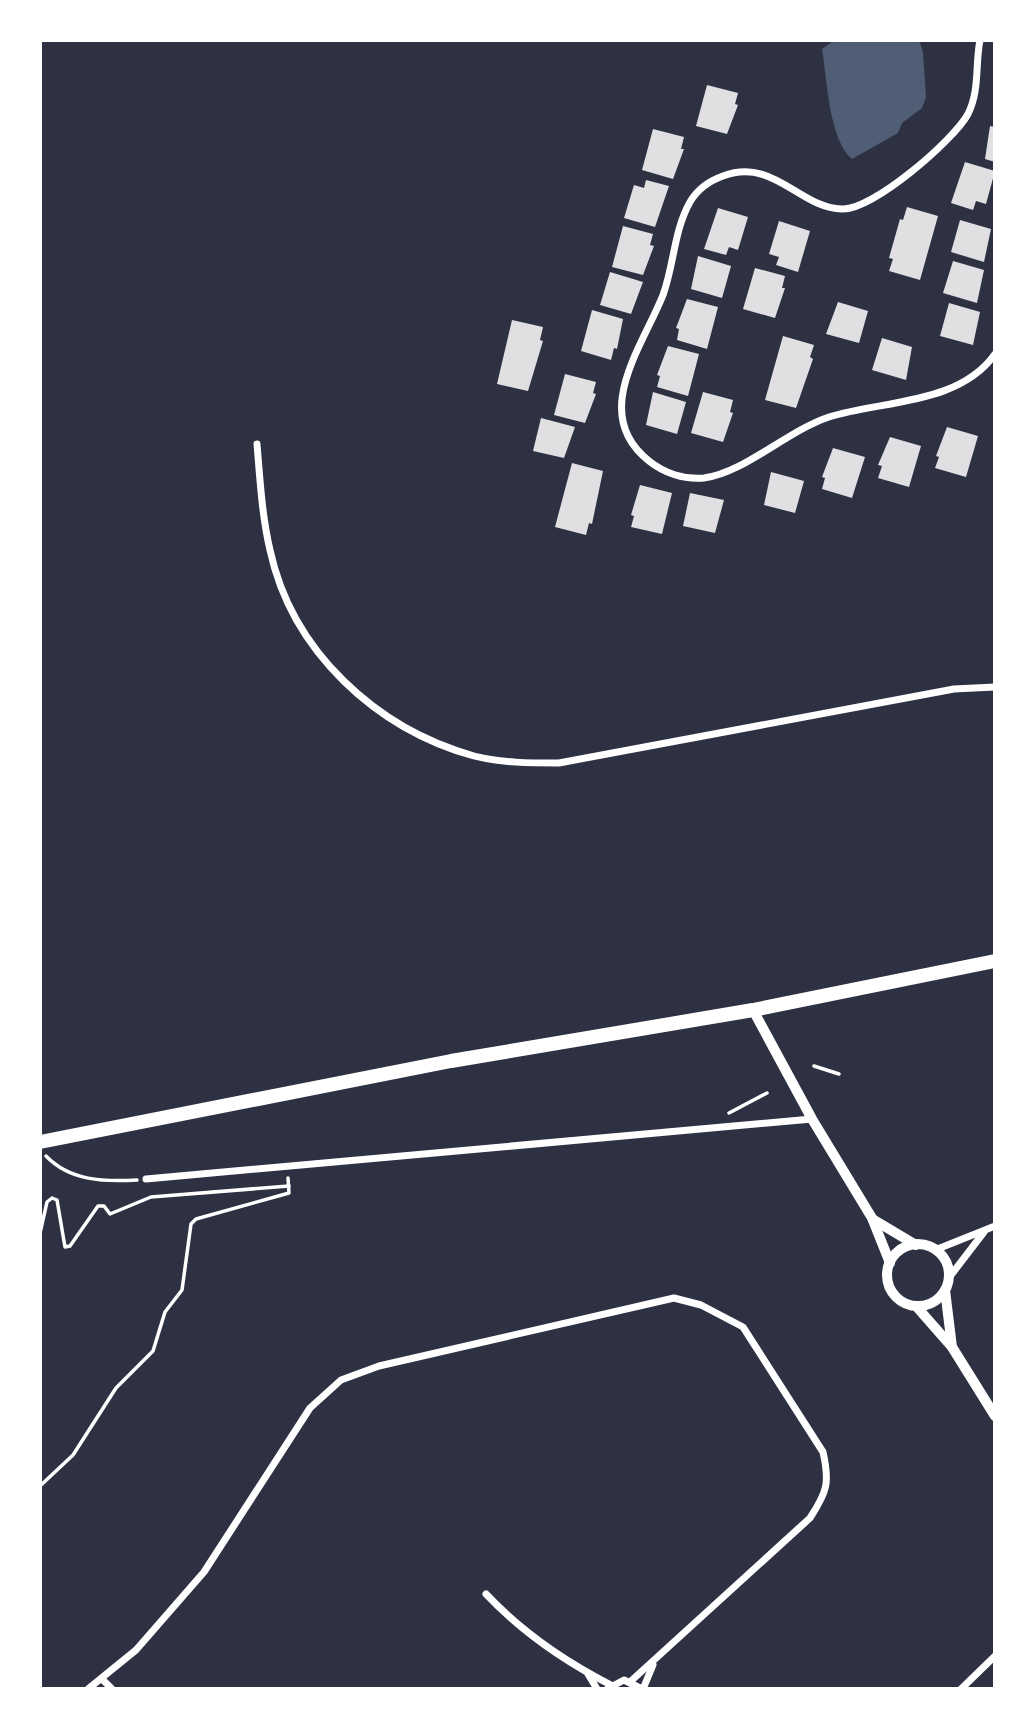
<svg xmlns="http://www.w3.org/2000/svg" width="1035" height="1729" font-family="Barlow,sans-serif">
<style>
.water{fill:#4f5d75}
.building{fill:#e0e0e3}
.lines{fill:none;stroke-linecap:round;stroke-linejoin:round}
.path{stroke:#fff;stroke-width:3.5}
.minor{stroke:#fff;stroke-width:7}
.tertiary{stroke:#fff;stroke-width:10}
.primary{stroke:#fff;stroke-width:14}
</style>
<rect width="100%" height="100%" fill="#2d3142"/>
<path class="water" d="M 835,40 L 919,40 L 923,52 L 926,97 L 922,108 L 902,123 L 898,133 L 852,159 C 829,140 827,79 822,49 Z"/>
<g class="building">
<path d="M 707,85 L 738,93 L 735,104 L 738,105 L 727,134 L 696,126 Z"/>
<path d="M 990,126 L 995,127 L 995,162 L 985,159 Z"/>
<path d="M 653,129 L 684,137 L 681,149 L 684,149 L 673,179 L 642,170 Z"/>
<path d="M 965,162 L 995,171 L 986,204 L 976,201 L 973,210 L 951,203 Z"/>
<path d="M 646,180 L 669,186 L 655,227 L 624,218 L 634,185 L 644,188 Z"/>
<path d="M 907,207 L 938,216 L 920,280 L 889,271 L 893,259 L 889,258 L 900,219 L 903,220 Z"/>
<path d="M 718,208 L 748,217 L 738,250 L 729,247 L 726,255 L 704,249 Z"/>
<path d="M 960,220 L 991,229 L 984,262 L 951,252 Z"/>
<path d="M 779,221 L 810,231 L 798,272 L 776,265 L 779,257 L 769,254 Z"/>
<path d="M 623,226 L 653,234 L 650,245 L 654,246 L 643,275 L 612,267 Z"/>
<path d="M 698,256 L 731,266 L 722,298 L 691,289 Z"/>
<path d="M 953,261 L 984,270 L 977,303 L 943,293 Z"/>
<path d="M 755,268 L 785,276 L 782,288 L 785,288 L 775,318 L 743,309 Z"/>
<path d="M 610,272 L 643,282 L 631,314 L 600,305 Z"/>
<path d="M 687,299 L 718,307 L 707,349 L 677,340 L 679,329 L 676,328 Z"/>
<path d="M 838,302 L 868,311 L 859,343 L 826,334 Z"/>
<path d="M 949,303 L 980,312 L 973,345 L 940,336 Z"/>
<path d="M 592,310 L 623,319 L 617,349 L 614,348 L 611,360 L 581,351 Z"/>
<path d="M 512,320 L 543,327 L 540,340 L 543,341 L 528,391 L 497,384 Z"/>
<path d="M 783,336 L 814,345 L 810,357 L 813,359 L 796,408 L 765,400 Z"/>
<path d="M 882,338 L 912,347 L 906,380 L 872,370 Z"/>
<path d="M 668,346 L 699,354 L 688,396 L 657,387 L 660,376 L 657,375 Z"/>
<path d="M 565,374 L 596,382 L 593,393 L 596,394 L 585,423 L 554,415 Z"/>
<path d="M 653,392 L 686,402 L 677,434 L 646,425 Z"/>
<path d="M 703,392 L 733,400 L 730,412 L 733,413 L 723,442 L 691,433 Z"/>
<path d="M 541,418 L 575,427 L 564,458 L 533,451 Z"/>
<path d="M 947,427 L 978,436 L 966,477 L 935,468 L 939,457 L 936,456 Z"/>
<path d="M 890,437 L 921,446 L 909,487 L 878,478 L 882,466 L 878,465 Z"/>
<path d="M 833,448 L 865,457 L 852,498 L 822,489 L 825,478 L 822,477 Z"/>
<path d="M 572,463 L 603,471 L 592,524 L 589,523 L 586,535 L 555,527 Z"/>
<path d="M 771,472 L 804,481 L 795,513 L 764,505 Z"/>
<path d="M 640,485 L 672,493 L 662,534 L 631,527 L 634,516 L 631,515 Z"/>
<path d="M 690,493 L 724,500 L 715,533 L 683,526 Z"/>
</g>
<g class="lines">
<g class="path">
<path d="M 814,1066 L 839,1074"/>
<path d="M 729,1113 L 767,1093"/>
<path d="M 46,1156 C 70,1181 104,1182 137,1180"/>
<path d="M 40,1233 L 47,1202 L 52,1198 L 57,1200 L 65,1247 L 70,1246 L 98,1206 L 104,1206 L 110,1214 L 151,1197 L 289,1186"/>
<path d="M 40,1486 L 73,1455 L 116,1388 L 153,1351 L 165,1312 L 182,1290 L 191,1224 L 196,1219 L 289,1193 L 288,1178"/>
</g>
<g class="minor">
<path d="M 980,40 C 975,65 980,90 968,114 C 954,140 872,211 842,209 C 799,208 774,157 723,176 C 709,181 697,190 690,202 C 674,230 674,265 663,295 C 643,346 589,414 649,461 C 664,473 684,480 704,478 C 744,473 787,431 829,417 C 883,400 959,405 995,354"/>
<path d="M 257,444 C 260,480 262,516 270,550 C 292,652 377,729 474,756 C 501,763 531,763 559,763 L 954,689 L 995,687"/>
<path d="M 146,1179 L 812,1119"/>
<path d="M 935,1250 L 995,1226"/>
<path d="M 948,1279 L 984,1232"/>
<path d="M 486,1594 C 521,1631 566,1662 611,1685"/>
<path d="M 588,1674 L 597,1689"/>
<path d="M 102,1679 L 112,1689"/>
<path d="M 88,1689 L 136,1650 L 204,1572 L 310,1408 L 341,1380 L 379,1366 L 674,1298 L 701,1305 L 743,1327 L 823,1452 C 830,1483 827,1492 810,1518 L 631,1681"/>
<path d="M 607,1689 L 624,1680 L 642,1689"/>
<path d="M 643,1689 L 653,1665"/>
<path d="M 961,1689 L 995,1656"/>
</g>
<g class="tertiary">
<path d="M 753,1010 L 812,1119 L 872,1218 L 890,1263"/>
<path d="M 874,1220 L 916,1245"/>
<circle cx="918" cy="1275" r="31"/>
<path d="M 945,1290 L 952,1347"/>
<path d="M 916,1306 L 952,1347 L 995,1416"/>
</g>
<path class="primary" d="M 40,1142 L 451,1061 L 753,1010 L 995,961"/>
</g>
<rect width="1035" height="1729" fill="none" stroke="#ffffff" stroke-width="84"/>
</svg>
